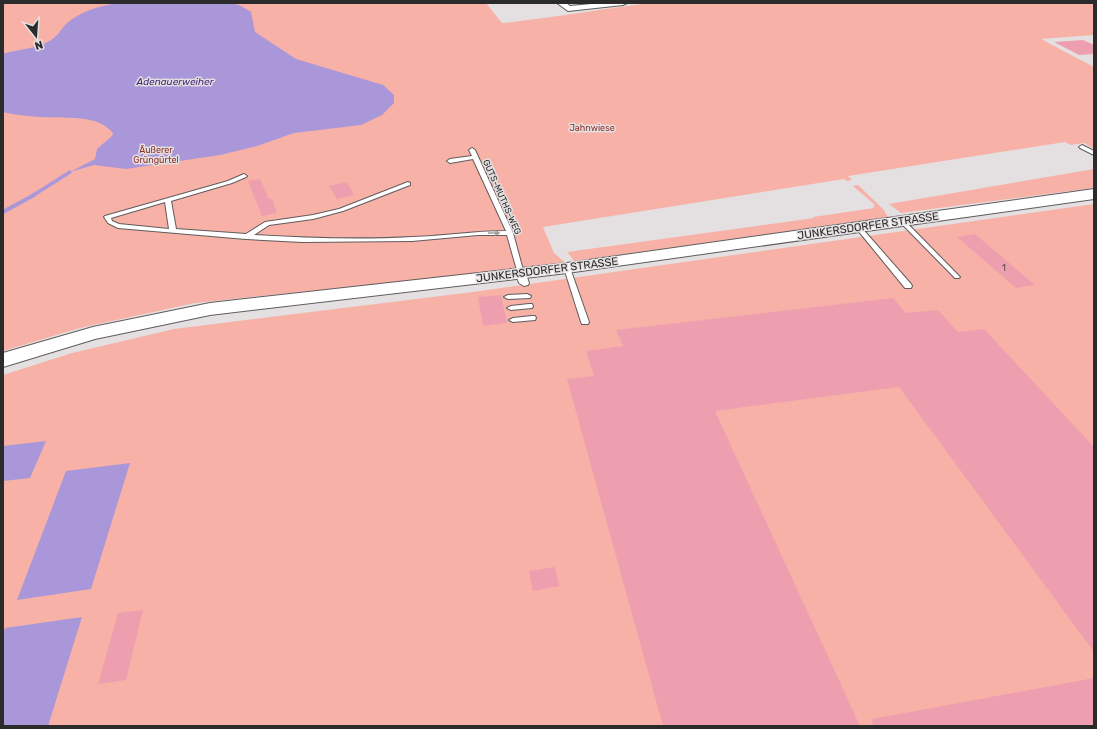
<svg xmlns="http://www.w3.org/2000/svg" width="1097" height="729" font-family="Rubik,sans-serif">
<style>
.green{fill:#f8b1a6}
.water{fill:#a997d9}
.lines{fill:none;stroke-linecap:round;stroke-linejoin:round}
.stream-far1{stroke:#a997d9;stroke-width:3.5}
.stream{stroke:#a997d9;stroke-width:4}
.building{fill:#ee9faf}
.service-casing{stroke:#5f5c5e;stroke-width:2}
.pedestrian-casing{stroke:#5f5c5e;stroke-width:2}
.minor-casing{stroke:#5f5c5e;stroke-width:2}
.tertiary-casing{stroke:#5f5c5e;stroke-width:2}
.service{fill:#fff;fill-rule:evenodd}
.pedestrian{fill:#fff;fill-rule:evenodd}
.minor{fill:#fff;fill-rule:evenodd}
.tertiary{fill:#fff;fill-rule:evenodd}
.oneway{fill:#a0a0a0}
.labels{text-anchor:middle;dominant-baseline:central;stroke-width:3;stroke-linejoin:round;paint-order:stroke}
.far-park-label{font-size:9px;fill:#8d3229;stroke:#e4e0e2}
.far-street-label{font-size:9px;fill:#2c2b2c;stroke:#e4e0e2}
.number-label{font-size:9px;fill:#5c484d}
.far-water-label{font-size:10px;font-style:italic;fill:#452976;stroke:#e4e0e2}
.street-label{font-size:11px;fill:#2c2b2c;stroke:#e4e0e2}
</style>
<rect width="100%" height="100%" fill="#e4e0e2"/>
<g class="green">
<path d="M 3,3 L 486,3 L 502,23 C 552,18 601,9 651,3 L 1090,3 L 1094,4 L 1094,35 L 1041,39 L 1094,67 L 1094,149 L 1084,143 L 1071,145 L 1065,142 L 848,176 L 852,180 L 847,181 L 844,179 L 543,227 L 554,253 L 567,264 L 195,303 L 80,328 L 3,351 Z"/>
<path d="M 1094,169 L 1094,188 L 901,213 L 889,204 Z"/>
<path d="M 858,185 L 884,210 L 888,217 L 574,261 L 567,252 L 814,218 L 813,217 L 874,208 L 873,206 L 875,205 L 853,186 Z"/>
<path d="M 1094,204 L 1094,726 L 3,726 L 3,375 L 72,353 L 174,329 L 473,292 Z"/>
</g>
<g class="water">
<path d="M 118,3 L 232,3 L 241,6 L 251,12 L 255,32 L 296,59 L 383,85 L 394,95 L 394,103 L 382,115 L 361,125 L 294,133 L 257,146 L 220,155 L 126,169 L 94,165 L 70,172 L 95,159 L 97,149 L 112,136 L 113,133 C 97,113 62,119 40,117 C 27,116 15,115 3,112 L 3,54 C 18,49 38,49 51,40 C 58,36 61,29 66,24 C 80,11 100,6 118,3 Z"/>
<path d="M 46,441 L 30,478 L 3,481 L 3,446 Z"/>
<path d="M 130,463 L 91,589 L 17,600 L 66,471 Z"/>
<path d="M 82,617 L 48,726 L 3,726 L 3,635 L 5,628 Z"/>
</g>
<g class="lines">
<path class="stream-far1" d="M 32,196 L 70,172"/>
<path class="stream" d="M 3,212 L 34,195"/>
</g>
<g class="building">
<path d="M 1083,40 L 1094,45 L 1094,54 L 1079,55 L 1054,42 Z"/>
<path d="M 260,179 L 269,199 L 272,199 L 277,213 L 262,216 L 248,181 Z"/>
<path d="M 347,182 L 354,195 L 337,199 L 329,186 Z"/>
<path d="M 975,234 L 1035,285 L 1016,288 L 957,237 Z"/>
<path d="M 501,295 L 507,323 L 483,326 L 478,297 Z"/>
<path d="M 893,298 L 906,313 L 938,310 L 958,332 L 984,329 L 1094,447 L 1094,652 L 899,387 L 715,411 L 860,726 L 663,726 L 567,379 L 594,376 L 586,351 L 623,346 L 616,330 Z"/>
<path d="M 555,567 L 559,586 L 533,591 L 529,571 Z"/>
<path d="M 143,610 L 126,680 L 98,684 L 118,613 Z"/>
<path d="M 1094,678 L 1094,726 L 873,726 L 872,719 Z"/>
</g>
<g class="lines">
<g class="service-casing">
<g id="service">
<path d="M 1082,145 L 1094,151 L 1094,155 L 1080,148 L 1079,147 Z"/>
<path d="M 472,148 L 475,150 L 513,233 L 524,274 L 523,275 L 521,276 L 518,274 L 507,235 L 478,235 L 412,241 L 302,242 L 246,239 L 118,228 L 108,223 L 104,217 L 105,216 L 228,181 L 244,174 L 247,176 L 246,177 L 232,183 L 171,201 L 176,229 L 246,234 L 265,222 L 313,215 L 339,209 L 408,182 L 410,183 L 410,185 L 343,211 L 313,219 L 269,225 L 254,235 C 306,238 359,240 412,237 C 443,236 474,231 506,231 L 473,159 L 450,163 L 447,161 L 450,159 L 472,156 L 469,150 ZM 165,202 L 169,229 L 119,224 L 112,221 L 111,218 Z"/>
<path d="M 902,219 L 904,220 L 959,276 L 960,277 L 959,278 L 955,278 L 900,222 L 899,221 Z"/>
<path d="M 858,225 L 860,226 L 911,284 L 912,286 L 911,288 L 905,288 L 856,228 L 856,226 Z"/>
<path d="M 567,266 L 570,268 L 589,322 L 588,324 L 582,324 L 581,322 L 564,268 Z"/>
<path d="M 527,294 L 531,296 L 530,298 L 508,299 L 504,297 L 508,295 Z"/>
<path d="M 529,304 L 532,304 L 533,306 L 532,308 L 511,310 L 507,308 L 511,306 Z"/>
<path d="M 532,316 L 535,316 L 536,318 L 535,320 L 513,322 L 509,320 L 513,318 Z"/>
</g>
</g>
<g class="pedestrian-casing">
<path id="pedestrian" d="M 521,271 L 526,274 L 529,283 L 528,285 L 524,286 L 519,283 L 516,274 Z"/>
</g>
<g class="minor-casing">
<path id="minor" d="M 557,3 L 566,3 L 570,6 L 602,3 L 627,3 L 623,5 L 568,11 Z"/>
</g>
<g class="tertiary-casing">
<path id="tertiary" d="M 1094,189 L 1094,199 L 567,273 L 210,315 L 95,339 L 3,367 L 3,353 L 93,327 L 210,303 L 567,263 Z"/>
</g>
<use href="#service" class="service"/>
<use href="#pedestrian" class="pedestrian"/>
<use href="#minor" class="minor"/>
<use href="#tertiary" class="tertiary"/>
</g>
<defs><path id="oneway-solid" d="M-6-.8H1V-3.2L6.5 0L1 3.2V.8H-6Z"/></defs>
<use class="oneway" href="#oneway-solid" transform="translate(494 233)"/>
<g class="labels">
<g class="far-park-label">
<text x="592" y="128">Jahnwiese</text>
<text x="156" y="150">Äußerer<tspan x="156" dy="10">Grüngürtel</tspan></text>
</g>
<g class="far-street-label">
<text transform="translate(502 197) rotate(66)">GUTS-MUTHS-WEG</text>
</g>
<g class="number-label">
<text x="1004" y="268">1</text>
</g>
<g class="far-water-label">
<text x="175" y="82">Adenauerweiher</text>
</g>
<g class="street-label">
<text transform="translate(868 226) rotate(-8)">JUNKERSDORFER STRASSE</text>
<text transform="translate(547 270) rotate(-7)">JUNKERSDORFER STRASSE</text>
</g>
</g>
<rect width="1097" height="729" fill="none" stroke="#2c2b2c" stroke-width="8"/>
<g transform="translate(36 36) rotate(163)" stroke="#e4e0e2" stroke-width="3" paint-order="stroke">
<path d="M0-3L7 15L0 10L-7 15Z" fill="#2c2b2c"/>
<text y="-6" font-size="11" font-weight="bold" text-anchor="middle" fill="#2c2b2c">N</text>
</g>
</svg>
